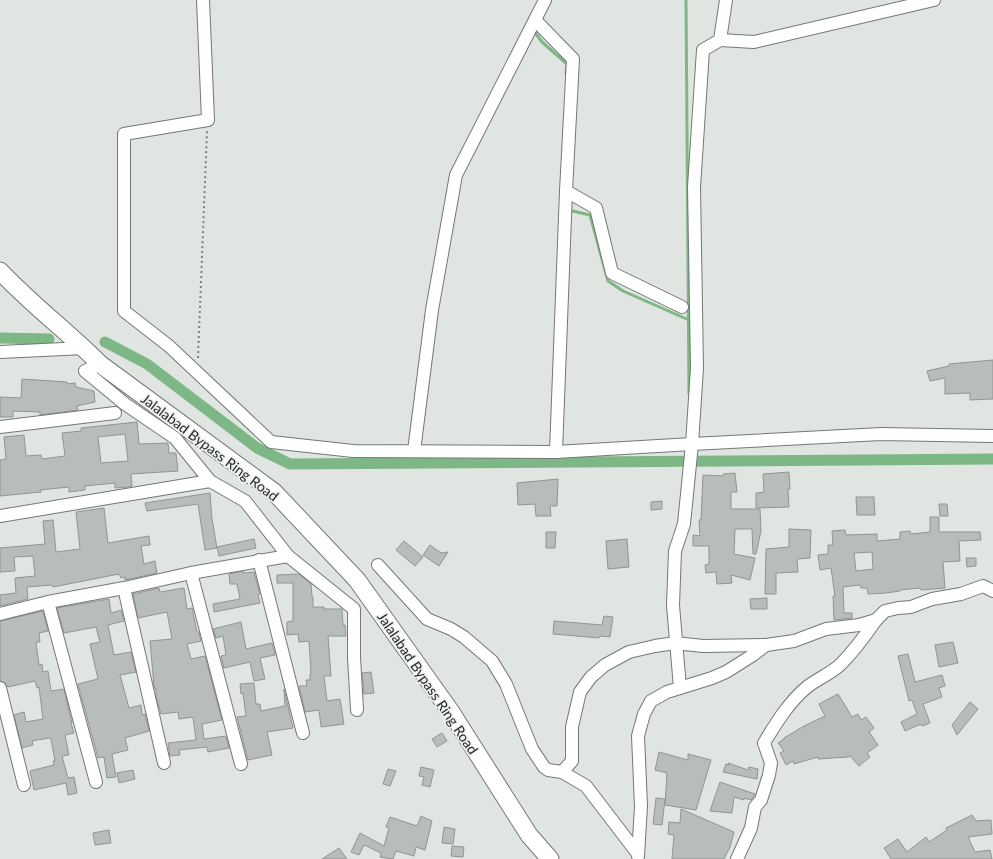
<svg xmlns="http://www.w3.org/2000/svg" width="993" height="859" font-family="Lato,sans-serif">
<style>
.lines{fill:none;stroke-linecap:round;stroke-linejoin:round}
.stream{stroke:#7eb786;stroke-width:3}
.canal{stroke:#7eb786;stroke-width:11}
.building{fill:#b8bdb9;stroke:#919591;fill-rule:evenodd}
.minor-casing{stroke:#747874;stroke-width:14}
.highway-casing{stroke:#747874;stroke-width:19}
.path{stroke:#7f8280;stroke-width:2;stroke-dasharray:2 3;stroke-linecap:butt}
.minor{stroke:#fff;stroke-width:12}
.highway{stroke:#fff;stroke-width:17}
.labels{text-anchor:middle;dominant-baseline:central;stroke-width:3.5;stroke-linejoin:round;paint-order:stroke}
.street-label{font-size:14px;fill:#262726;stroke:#eef2ee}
</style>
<rect width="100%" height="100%" fill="#e0e5e1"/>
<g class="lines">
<g class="stream">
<path d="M 686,0 L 689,394"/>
<path d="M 533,30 L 542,42 L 567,64 L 566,73"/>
<path d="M 568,210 L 590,215 L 608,281 L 623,291 L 689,320"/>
</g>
<g class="canal">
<path d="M 0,338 L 49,339"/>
<path d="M 105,342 L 147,364 L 257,448 L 290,464 L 993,459"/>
</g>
</g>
<g class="building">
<path d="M 993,360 L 993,399 L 970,400 L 970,393 L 945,394 L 945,378 L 930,381 L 927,371 L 949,366 L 949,364 Z"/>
<path d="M 22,379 L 67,382 L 67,384 L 75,383 L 76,387 L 94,391 L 95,402 L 77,406 L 78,410 L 40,415 L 40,412 L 13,411 L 13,417 L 0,417 L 0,397 L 21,398 Z"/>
<path d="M 137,422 L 139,444 L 168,443 L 169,453 L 176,453 L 178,471 L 131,474 L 132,486 L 128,487 L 115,488 L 115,483 L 85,486 L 85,490 L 69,492 L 69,487 L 40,490 L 41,492 L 0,496 L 0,460 L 6,459 L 4,437 L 24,435 L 26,456 L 41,455 L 42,459 L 65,456 L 62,433 L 81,431 L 81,428 ZM 125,434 L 128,461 L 101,463 L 98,437 Z"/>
<path d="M 789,472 L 790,489 L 788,489 L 789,507 L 756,508 L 756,493 L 764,492 L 763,474 Z"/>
<path d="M 735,473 L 737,492 L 731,492 L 731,509 L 760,509 L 761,531 L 756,554 L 753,554 L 752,529 L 735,529 L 734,554 L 755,558 L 750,580 L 731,575 L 732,583 L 717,584 L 716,572 L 706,573 L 705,565 L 709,564 L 709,546 L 693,546 L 693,535 L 700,536 L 699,520 L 701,520 L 703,475 L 723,476 L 723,474 Z"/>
<path d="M 558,479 L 557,506 L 550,506 L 551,516 L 536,516 L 535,504 L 518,505 L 517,483 Z"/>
<path d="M 210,493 L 212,519 L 217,548 L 205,550 L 198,504 L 147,511 L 145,503 Z"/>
<path d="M 856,497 L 874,497 L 875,515 L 857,515 Z"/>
<path d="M 662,501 L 662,509 L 651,510 L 651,502 Z"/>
<path d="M 939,504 L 947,504 L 948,516 L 940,516 Z"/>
<path d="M 104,508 L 108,543 L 149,536 L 150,545 L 141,546 L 144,564 L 155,561 L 157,573 L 125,580 L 125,577 L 121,578 L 119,574 L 53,587 L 52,585 L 27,587 L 28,599 L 0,606 L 0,595 L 16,593 L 15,578 L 35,576 L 33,556 L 14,557 L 15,571 L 0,572 L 0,548 L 45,544 L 43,521 L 53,520 L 56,552 L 80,549 L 76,512 Z"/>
<path d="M 930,517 L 939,517 L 939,532 L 980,532 L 981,540 L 959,541 L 960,561 L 943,562 L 945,588 L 921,590 L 920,588 L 900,590 L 900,591 L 886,593 L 868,594 L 867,588 L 861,588 L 860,585 L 843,587 L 844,613 L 852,613 L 852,618 L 834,620 L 833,596 L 835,596 L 831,568 L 820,570 L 818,555 L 828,554 L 828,545 L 833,545 L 832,531 L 845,530 L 846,535 L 877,534 L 877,541 L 900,539 L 900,532 L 910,531 L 911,534 L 930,532 ZM 872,552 L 873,569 L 856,571 L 854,553 Z"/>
<path d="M 789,529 L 811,530 L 810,558 L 797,559 L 798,572 L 776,573 L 776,594 L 765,594 L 766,549 L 789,547 Z"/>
<path d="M 546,532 L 556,532 L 555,548 L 546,548 Z"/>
<path d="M 254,539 L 256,548 L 219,556 L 217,547 Z"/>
<path d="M 627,539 L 629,567 L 608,569 L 606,541 Z"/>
<path d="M 404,541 L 423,557 L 415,566 L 396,550 Z"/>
<path d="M 430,545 L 441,553 L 448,552 L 439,566 L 423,555 Z"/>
<path d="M 966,558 L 976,558 L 976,566 L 967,567 Z"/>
<path d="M 243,571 L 243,573 L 254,572 L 260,594 L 258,595 L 260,603 L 214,612 L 213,604 L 240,599 L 237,584 L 230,584 L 229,574 Z"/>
<path d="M 299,574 L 311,584 L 312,596 L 313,597 L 313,607 L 324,607 L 324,609 L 342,609 L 343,625 L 345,625 L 346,636 L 328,636 L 331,676 L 324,676 L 327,701 L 340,699 L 344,724 L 321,727 L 319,710 L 305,712 L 299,686 L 307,686 L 306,680 L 310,680 L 310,674 L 311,673 L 309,641 L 299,642 L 298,634 L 287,635 L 287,622 L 293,621 L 293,583 L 277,583 L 277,575 Z"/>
<path d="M 159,588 L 160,592 L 184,588 L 187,609 L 192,608 L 197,632 L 199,632 L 201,641 L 187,644 L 191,659 L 205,656 L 222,720 L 202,724 L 204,739 L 226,736 L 229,748 L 208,752 L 207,747 L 179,750 L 180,755 L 170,756 L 168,743 L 196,740 L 193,717 L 179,719 L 178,712 L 161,714 L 156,696 L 156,688 L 155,689 L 154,686 L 150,641 L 172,639 L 167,612 L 138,618 L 133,594 Z"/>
<path d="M 767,598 L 767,609 L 751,609 L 750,599 Z"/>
<path d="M 109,599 L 111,613 L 121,610 L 124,621 L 108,625 L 114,655 L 131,652 L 136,672 L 120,675 L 129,708 L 141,705 L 142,715 L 145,714 L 149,731 L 125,738 L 128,750 L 112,754 L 116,777 L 107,778 L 104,757 L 98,758 L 78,684 L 98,679 L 90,644 L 100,642 L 96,627 L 64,633 L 57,608 Z"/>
<path d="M 43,611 L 48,631 L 39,633 L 40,642 L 36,642 L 39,665 L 42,664 L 43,672 L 48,671 L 51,691 L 64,689 L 72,723 L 71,723 L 74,733 L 65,735 L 69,755 L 62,756 L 68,778 L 74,777 L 77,793 L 68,795 L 66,783 L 34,790 L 30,771 L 54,765 L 53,761 L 55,761 L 51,739 L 49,738 L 32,741 L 33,745 L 22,748 L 14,715 L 24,712 L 26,722 L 43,719 L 39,687 L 37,688 L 35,681 L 8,687 L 5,683 L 0,681 L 0,621 Z"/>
<path d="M 604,616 L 613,617 L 610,637 L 600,636 L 599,638 L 553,634 L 554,621 L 602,625 Z"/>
<path d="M 241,622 L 246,649 L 272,643 L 275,655 L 260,658 L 265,679 L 254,681 L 250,662 L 224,668 L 221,656 L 226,655 L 223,636 L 216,638 L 213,629 Z"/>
<path d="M 953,642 L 958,663 L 939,667 L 935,645 Z"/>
<path d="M 908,654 L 915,682 L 942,675 L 945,686 L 939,688 L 942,697 L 923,704 L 930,723 L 922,726 L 921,724 L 905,731 L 901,722 L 917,714 L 912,700 L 909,701 L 898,656 Z"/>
<path d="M 371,672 L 374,693 L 364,694 L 362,673 Z"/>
<path d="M 254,683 L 256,704 L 260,704 L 261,711 L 285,706 L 284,689 L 293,728 L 267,732 L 272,755 L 248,760 L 237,717 L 246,716 L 243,693 L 241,694 L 240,684 Z"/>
<path d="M 838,694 L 852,717 L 858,714 L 861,720 L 866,717 L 874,728 L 869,732 L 878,745 L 867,753 L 870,757 L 859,766 L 850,756 L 848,757 L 818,759 L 818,757 L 794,764 L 793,761 L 786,765 L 780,753 L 784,751 L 778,743 L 784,739 L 784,738 L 804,726 L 825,716 L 819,704 Z"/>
<path d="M 970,702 L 978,709 L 957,735 L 952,725 Z"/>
<path d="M 442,733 L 447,741 L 437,747 L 432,739 Z"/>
<path d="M 659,752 L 688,760 L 688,754 L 711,760 L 696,810 L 665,805 L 667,773 L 655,770 Z"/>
<path d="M 728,763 L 748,770 L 749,767 L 758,769 L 757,779 L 723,772 L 726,764 L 729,765 Z"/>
<path d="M 421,767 L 434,770 L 430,787 L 422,785 L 424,777 L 419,776 Z"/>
<path d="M 388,769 L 396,771 L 390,786 L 383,784 Z"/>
<path d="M 133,770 L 135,779 L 119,783 L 117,773 Z"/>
<path d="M 720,782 L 755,794 L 754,796 L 751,800 L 744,798 L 744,800 L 734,797 L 732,813 L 710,811 Z"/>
<path d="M 656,798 L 665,799 L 662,825 L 653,824 Z"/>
<path d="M 681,809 L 734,832 L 730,847 L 724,859 L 672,859 L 674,835 L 668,834 L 669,822 L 680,823 Z"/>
<path d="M 972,815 L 976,821 L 991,820 L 992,834 L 968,837 L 975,852 L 990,850 L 992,859 L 891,859 L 884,848 L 898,839 L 907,852 L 926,837 L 929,842 L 947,830 L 946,828 Z"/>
<path d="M 421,816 L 432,821 L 425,850 L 416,847 L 414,856 L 396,851 L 393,859 L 380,857 L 381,853 L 364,845 L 359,855 L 351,852 L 360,833 L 384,846 L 389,828 L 386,827 L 390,817 L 417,826 Z"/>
<path d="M 444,827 L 455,829 L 453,844 L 442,843 Z"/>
<path d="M 109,830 L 111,843 L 95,845 L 93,833 Z"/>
<path d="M 452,846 L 464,847 L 463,857 L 451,856 Z"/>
<path d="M 339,848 L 347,859 L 322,859 Z"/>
</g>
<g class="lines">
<g class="minor-casing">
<g id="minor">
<path d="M 203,0 L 208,120 L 124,134 L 124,311 L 169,346 L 271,442 L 353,451 L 556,452 L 692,444 L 684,524 L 675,551 L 673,605 L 680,688"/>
<path d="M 726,0 L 720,40 L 703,50 L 694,187 L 697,368 L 692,444 L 881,434 L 993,436"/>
<path d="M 535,20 L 573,59 L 566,191 L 556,452"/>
<path d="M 720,40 L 754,42 L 934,0"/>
<path d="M 566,191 L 596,208 L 612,273 L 682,307"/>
<path d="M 0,352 L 85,348"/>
<path d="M 100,364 L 85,371 L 125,404 L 175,438 L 210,481 L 245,501 L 288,556 L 354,609 L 354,657 L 357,710"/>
<path d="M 0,427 L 115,413"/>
<path d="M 414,451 L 432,310 L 456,175 L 545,0"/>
<path d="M 0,516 L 210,481"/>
<path d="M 259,560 L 303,733"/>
<path d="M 378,565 L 427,619 L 451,629 L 464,637 L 492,661 L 506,684 L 532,749 L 544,767 L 548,770 L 562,772 L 586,786 L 638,854"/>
<path d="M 191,573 L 241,764"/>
<path d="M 124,588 L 164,763"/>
<path d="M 48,602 L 96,782"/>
<path d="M 0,614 L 48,602 L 124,588 L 191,573 L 288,556"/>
<path d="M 0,688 L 24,785"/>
<path d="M 562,772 L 572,761 L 572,727 L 580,692 L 591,677 L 605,665 L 629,652 L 655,646 L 675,643 L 703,646 L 766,645 L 794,641 L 826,629 L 859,625 L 876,620 L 885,611 L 898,608 L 911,607 L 932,599 L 961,594 L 983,586 L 993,591"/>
<path d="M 638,856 L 641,806 L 638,736 L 644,714 L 651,701 L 667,692 L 712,678 L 726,672 L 753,655 L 766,645"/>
<path d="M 737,859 L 751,828 L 755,807 L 761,800 L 769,775 L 771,763 L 764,743 C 776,723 789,702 807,687 C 817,679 830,674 840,665 C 854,651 865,636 876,620"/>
</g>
</g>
<g class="highway-casing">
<path id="highway" d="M 0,271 C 31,304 68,332 100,364 L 274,492 L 357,580 L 451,712 L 529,835 L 550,859"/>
</g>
<path class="path" d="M 198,358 L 207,131"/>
<use href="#minor" class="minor"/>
<use href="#highway" class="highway"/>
</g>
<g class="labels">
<g class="street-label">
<text transform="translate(210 447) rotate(37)">Jalalabad Bypass Ring Road</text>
<text transform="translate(428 683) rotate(56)">Jalalabad Bypass Ring Road</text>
</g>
</g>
</svg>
